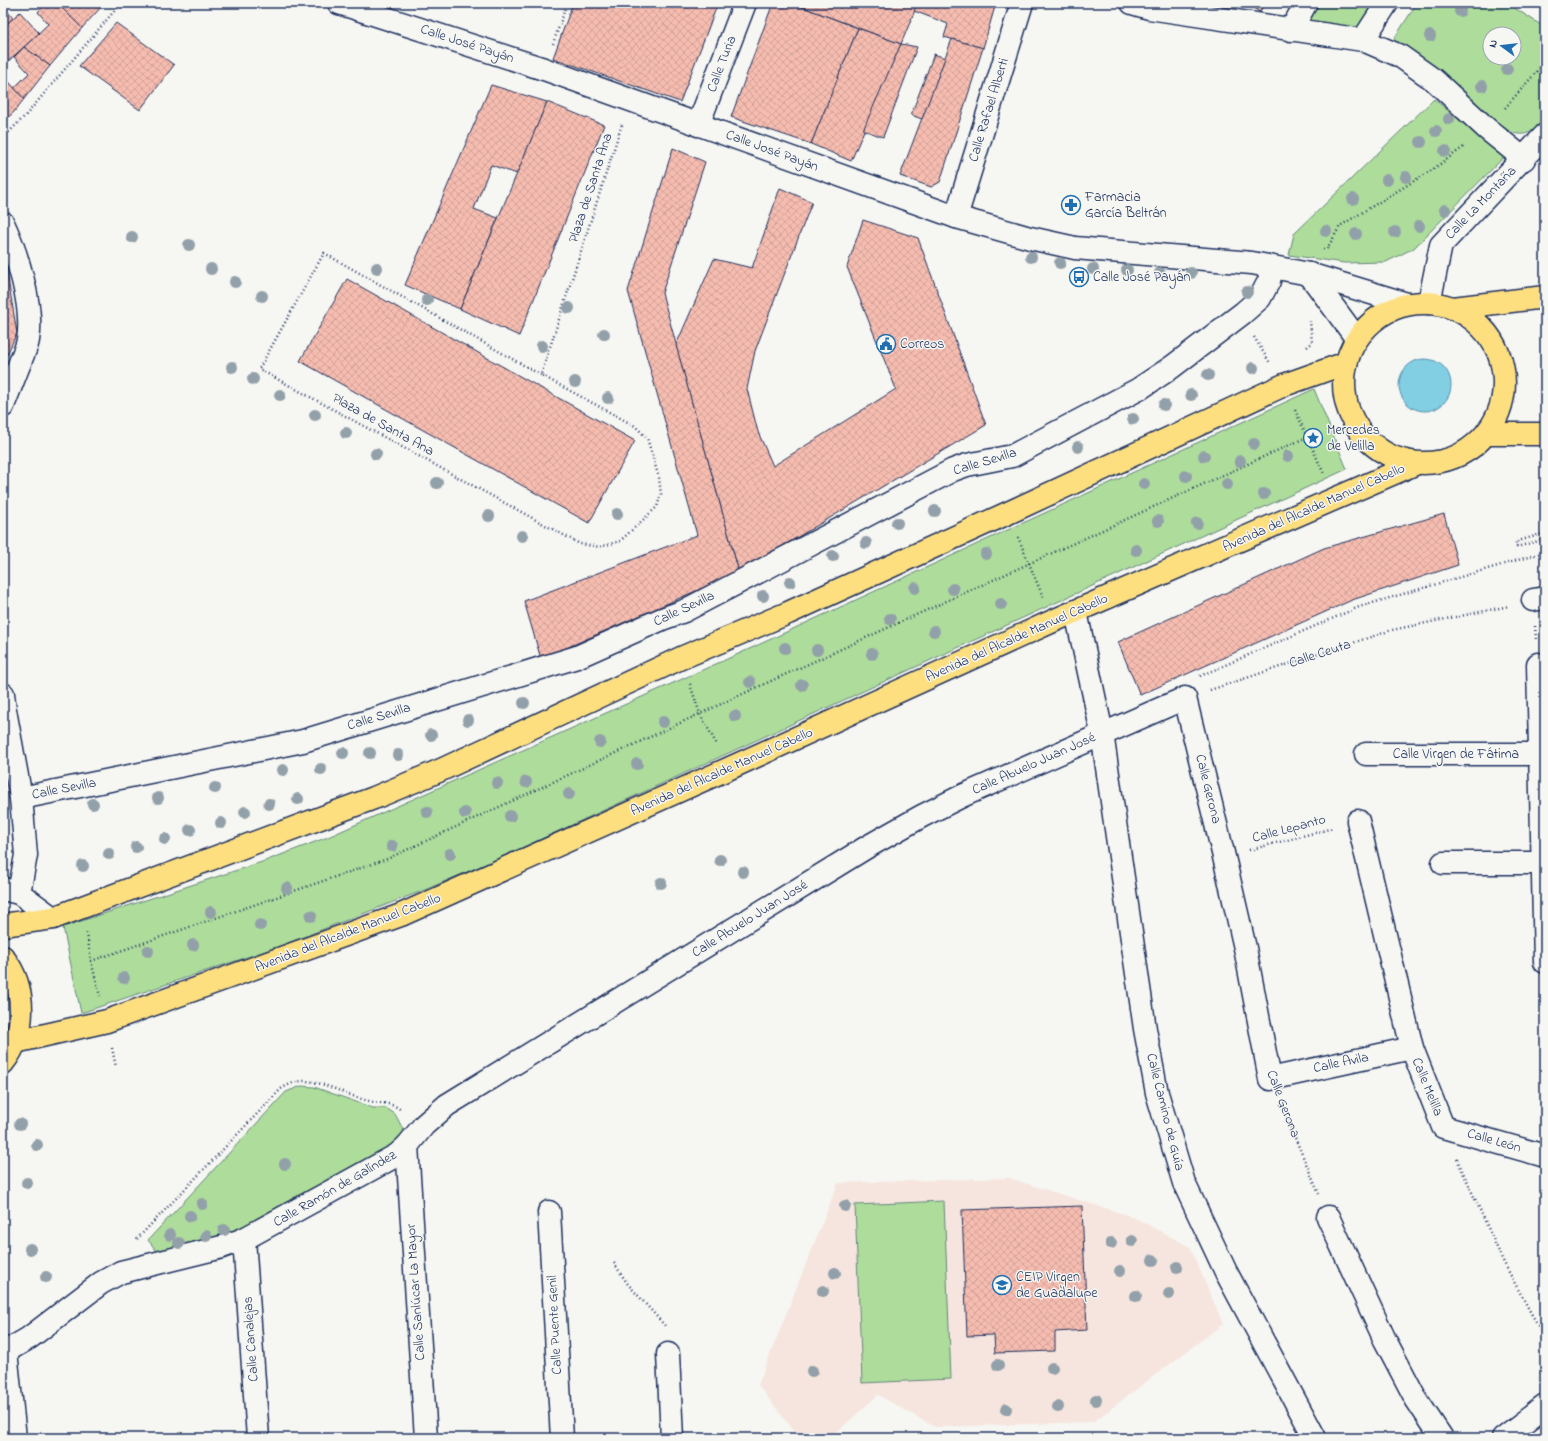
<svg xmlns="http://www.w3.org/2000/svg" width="1548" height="1441" font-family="'Indie Flower',sans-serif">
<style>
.built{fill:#f6e5de}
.green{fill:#addc9b;stroke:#64867c;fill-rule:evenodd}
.water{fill:#82cee2;stroke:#598ead}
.building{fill:url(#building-cross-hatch);stroke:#1b2f5e}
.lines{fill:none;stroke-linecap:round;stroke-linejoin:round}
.minor-casing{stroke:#1b2f5e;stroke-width:25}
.major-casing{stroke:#1b2f5e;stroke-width:25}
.path{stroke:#1b2f5e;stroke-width:2.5;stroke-dasharray:1 3;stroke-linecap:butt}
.minor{stroke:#f6f6f2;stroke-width:22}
.major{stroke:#fedf80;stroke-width:22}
.tree{fill:#92a0a9}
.labels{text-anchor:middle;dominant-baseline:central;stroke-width:3;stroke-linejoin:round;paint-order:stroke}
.street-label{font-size:14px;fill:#1b2f5e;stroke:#f6f6f2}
.poi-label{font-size:14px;fill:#1b2f5e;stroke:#f6f6f2;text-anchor:start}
</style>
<defs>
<pattern id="building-cross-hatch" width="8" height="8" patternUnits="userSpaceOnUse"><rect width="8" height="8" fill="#f6bcaf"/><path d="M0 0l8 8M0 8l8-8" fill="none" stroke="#d2a299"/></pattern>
</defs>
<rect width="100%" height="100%" fill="#f6f6f2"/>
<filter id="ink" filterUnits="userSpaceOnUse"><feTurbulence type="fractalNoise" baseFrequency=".025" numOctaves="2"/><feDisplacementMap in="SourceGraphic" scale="8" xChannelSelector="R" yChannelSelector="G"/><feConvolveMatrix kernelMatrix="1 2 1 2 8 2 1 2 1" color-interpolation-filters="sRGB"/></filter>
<g filter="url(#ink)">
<path class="built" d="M 1009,1178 L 1133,1217 L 1190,1247 L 1223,1324 L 1093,1422 L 935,1427 L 878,1395 L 830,1438 L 818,1438 L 794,1431 L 758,1385 L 838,1183 Z"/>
<g class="green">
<path d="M 1315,3 L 1379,3 L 1359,33 L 1302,25 Z"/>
<path d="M 1417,3 L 1507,3 L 1544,27 L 1545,27 L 1545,119 C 1531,134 1524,139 1504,129 L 1392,42 ZM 1490,34 L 1514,34 L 1514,58 L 1490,58 Z"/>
<path d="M 1434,99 L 1504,157 L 1414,248 L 1386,262 L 1344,263 L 1289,255 L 1294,234 Z"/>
<path d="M 1314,389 L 1347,469 L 502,857 L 427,889 L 277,947 L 81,1013 L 63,927 L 265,861 L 328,837 L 745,651 Z"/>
<path d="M 301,1086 L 314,1087 L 373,1108 L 386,1108 L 395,1114 L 404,1131 L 403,1139 L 394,1149 L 245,1231 L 159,1254 L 148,1240 L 286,1092 Z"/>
<path d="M 944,1201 L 951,1379 L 862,1383 L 855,1205 Z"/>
</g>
<circle class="water" cx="1425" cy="385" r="26"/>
<g class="building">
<path d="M 46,3 L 57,3 L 82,28 L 50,66 L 24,47 L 48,24 L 38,12 Z"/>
<path d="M 57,3 L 101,3 L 103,5 L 82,28 Z"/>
<path d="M 573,3 L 718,3 L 680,102 L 553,58 Z"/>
<path d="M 773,3 L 792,3 L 858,28 L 811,144 L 731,117 Z"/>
<path d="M 792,3 L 918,3 L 901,44 Z"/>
<path d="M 918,3 L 996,3 L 983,48 L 944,37 L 948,24 L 914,11 Z"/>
<path d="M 1244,3 L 1264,3 L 1260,12 Z"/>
<path d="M 3,6 L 13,18 L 3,27 Z"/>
<path d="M 20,12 L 39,33 L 3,66 L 3,27 Z"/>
<path d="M 116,23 L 174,65 L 140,110 L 79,66 Z"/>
<path d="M 858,28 L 901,44 L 851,161 L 811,144 Z"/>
<path d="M 952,39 L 983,48 L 940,182 L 931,187 L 900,176 Z"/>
<path d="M 901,44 L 917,47 L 883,137 L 863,130 Z"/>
<path d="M 24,47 L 50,66 L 24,99 L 14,88 L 29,73 L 14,57 Z"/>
<path d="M 934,54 L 945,58 L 922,119 L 911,115 Z"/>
<path d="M 3,75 L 24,99 L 14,112 L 3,122 Z"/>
<path d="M 491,85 L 547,102 L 517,174 L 491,165 L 474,209 L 498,218 L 460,309 L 405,285 Z"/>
<path d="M 547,102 L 604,125 L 519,336 L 460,309 Z"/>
<path d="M 673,148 L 705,162 L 662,293 L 739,572 L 541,659 L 524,601 L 697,535 L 628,291 Z"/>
<path d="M 780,188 L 812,202 L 755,351 L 747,389 L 758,432 L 773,466 L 896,389 L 847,267 L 863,220 L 918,238 L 986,425 L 739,572 L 676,345 L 714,259 L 752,268 Z"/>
<path d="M 6,267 L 17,333 L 3,363 L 3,269 Z"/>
<path d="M 347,279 L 635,441 L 589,523 L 300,361 Z"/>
<path d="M 1444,514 L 1458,565 L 1352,600 L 1140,695 L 1118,642 L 1324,548 Z"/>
<path d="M 1082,1206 L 1087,1330 L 1055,1332 L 1055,1351 L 995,1353 L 994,1335 L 967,1336 L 962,1210 Z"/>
</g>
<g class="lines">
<g class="minor-casing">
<g id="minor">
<path d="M 339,3 L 544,69 L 956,217 L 1030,238 L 1075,248 L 1252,263 L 1309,274 L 1407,304"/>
<path d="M 1132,3 L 1149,8 L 1363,40 L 1400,56 L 1434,80 L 1487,129 L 1524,159"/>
<path d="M 1291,30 L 1306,3"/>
<path d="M 1363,40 L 1387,3"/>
<path d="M 698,125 L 745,3"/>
<path d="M 956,217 L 1022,3"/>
<path d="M 3,223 C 17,253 34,307 28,340 C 27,347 23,354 21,360 C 15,375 9,391 3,406"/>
<path d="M 1309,274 L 1357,339"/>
<path d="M 1429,303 L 1441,245 L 1545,135"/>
<path d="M 1533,600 L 1545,598"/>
<path d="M 1076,612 L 1102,733 L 1145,1029 L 1157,1093 L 1184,1183 L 1226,1272 L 1315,1438"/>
<path d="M 1538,664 L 1545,962"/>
<path d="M 3,694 L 5,710 L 21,798 L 26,855 L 19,893"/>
<path d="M 1366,754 L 1545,754"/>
<path d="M 21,798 L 303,741 L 577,657 L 662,619 L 684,611 L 953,470 L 967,465 L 1012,456 L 1139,389 L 1172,367 L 1243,313 L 1260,298 L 1269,281 L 1272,267"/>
<path d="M 1358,821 L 1412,1048 L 1443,1127 L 1545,1156"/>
<path d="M 1443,863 L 1545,863"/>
<path d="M 3,889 L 19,893 L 53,918"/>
<path d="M 407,1146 L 426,1438"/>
<path d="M 549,1212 L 562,1438"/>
<path d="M 1328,1217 L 1385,1340 L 1416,1399 L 1442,1438"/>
<path d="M 244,1239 L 258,1438"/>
<path d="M 6,1351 L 15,1438"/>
<path d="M 3,1353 L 29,1338 L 101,1283 L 121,1272 L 222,1247 L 244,1239 L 397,1155 L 407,1146 L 424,1125 L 447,1105 L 867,847 L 922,816 L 962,796 L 1185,698 L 1224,857 L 1245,948 L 1270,1079 L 1412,1048"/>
<path d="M 668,1354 L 672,1438"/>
<path d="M 1503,1438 L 1545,1406"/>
</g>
</g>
<g class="major-casing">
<g id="major">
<circle cx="1424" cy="383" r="80"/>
<path d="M 1453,308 L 1545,297"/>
<path d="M 1486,434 L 1545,434"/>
<path d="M 3,925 L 53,918 L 374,798 L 441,770 L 681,658 L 788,613 L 1008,513 L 1284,385 L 1346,363"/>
<path d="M 3,957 C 27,987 27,1033 3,1063"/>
<path d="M 15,1042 L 107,1021 L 401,915 L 730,768 L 1053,621 L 1415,464"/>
</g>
</g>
<g class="path">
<path d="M 553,44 L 567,3"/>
<path d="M 1505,108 L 1545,62"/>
<path d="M 3,138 L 26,115 L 121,3"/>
<path d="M 1323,249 L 1327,249 L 1340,226 L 1432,170 L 1465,146"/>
<path d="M 1254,337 L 1270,363"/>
<path d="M 1307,347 L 1312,343 L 1310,321"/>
<path d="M 541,375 L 324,253 L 259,369 L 580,544 L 600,547 L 620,541 L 657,507 L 661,494 L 659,478 L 647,438 L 635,426 L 541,375 L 622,124"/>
<path d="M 1295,410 L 1324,474"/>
<path d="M 1545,533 L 1515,542 L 1517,547 L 1545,539"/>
<path d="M 1018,537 L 1043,597"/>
<path d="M 1535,626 L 1536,639"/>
<path d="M 1200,676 L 1359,607 L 1545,552"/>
<path d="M 690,684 L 700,714 L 717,745"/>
<path d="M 1210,690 L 1392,630 L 1509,606"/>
<path d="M 1249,850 L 1333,828"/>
<path d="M 87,933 L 91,961 L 100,996"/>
<path d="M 91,961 L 387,859 L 749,691 L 1307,437"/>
<path d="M 112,1048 L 116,1067"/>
<path d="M 1281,1105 L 1319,1194"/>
<path d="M 1457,1159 L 1504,1263 L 1532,1315 L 1545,1336"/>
<path d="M 137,1239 L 281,1089 C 289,1084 296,1081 304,1081 C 323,1081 350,1097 369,1101 C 381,1104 391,1102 401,1110"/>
<path d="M 614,1263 L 627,1283 L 666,1327"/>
</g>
<use href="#minor" class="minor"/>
<use href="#major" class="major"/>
</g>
<g class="tree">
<circle cx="1460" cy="11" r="6"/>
<circle cx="1430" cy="36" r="6"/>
<circle cx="1507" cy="69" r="6"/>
<circle cx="1482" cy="86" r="6"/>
<circle cx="1449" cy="119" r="6"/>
<circle cx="1436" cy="131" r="6"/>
<circle cx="1421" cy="142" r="6"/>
<circle cx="1445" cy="151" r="6"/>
<circle cx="1406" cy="177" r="6"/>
<circle cx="1387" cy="180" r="6"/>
<circle cx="1353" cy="199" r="6"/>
<circle cx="1445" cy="210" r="6"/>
<circle cx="1419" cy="226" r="6"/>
<circle cx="1326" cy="231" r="6"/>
<circle cx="1395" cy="232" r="6"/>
<circle cx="1356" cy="234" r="6"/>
<circle cx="132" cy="237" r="6"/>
<circle cx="189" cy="245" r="6"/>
<circle cx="1031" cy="257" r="6"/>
<circle cx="1060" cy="263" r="6"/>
<circle cx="377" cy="268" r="6"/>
<circle cx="211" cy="269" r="6"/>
<circle cx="1093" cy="269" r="6"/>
<circle cx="1127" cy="270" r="6"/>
<circle cx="1160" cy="273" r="6"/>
<circle cx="1191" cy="273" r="6"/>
<circle cx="235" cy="282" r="6"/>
<circle cx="1247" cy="292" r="6"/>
<circle cx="262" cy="296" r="6"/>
<circle cx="427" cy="300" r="6"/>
<circle cx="569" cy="308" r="6"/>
<circle cx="604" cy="334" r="6"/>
<circle cx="542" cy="346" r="6"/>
<circle cx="232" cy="367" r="6"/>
<circle cx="1253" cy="368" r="6"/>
<circle cx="1208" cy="375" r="6"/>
<circle cx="253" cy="379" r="6"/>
<circle cx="575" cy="382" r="6"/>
<circle cx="280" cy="395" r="6"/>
<circle cx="1191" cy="395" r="6"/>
<circle cx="608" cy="398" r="6"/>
<circle cx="1164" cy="405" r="6"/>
<circle cx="315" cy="415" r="6"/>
<circle cx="1133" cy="419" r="6"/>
<circle cx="346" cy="433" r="6"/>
<circle cx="1254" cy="444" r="6"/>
<circle cx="1078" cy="447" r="6"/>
<circle cx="376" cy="454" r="6"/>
<circle cx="1204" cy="456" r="6"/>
<circle cx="1288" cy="456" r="6"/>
<circle cx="1240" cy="461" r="6"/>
<circle cx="1186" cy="476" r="6"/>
<circle cx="437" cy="483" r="6"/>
<circle cx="1144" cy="484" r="6"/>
<circle cx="1227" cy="484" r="6"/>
<circle cx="1264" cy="494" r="6"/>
<circle cx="935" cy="511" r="6"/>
<circle cx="617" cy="514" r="6"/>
<circle cx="489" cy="516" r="6"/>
<circle cx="1158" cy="521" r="6"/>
<circle cx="897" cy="523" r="6"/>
<circle cx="1197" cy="523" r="6"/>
<circle cx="522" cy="536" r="6"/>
<circle cx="866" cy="543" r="6"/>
<circle cx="1136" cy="550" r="6"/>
<circle cx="986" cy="554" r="6"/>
<circle cx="833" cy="556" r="6"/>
<circle cx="790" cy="582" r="6"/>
<circle cx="915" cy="588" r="6"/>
<circle cx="953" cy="589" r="6"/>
<circle cx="763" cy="596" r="6"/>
<circle cx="1001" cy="604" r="6"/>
<circle cx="890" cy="619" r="6"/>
<circle cx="934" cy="631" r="6"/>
<circle cx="785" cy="648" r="6"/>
<circle cx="817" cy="650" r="6"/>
<circle cx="872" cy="654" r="6"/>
<circle cx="750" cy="682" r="6"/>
<circle cx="802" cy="685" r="6"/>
<circle cx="524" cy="703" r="6"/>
<circle cx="735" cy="716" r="6"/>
<circle cx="468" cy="720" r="6"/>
<circle cx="663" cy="722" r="6"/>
<circle cx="431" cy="735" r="6"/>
<circle cx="600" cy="742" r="6"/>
<circle cx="343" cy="753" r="6"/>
<circle cx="370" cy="753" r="6"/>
<circle cx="398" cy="755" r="6"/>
<circle cx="637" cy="764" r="6"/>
<circle cx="321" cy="769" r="6"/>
<circle cx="283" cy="770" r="6"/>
<circle cx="526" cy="782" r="6"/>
<circle cx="497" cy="783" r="6"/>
<circle cx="215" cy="788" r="6"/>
<circle cx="569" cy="794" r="6"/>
<circle cx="158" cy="798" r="6"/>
<circle cx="298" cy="799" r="6"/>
<circle cx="93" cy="804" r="6"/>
<circle cx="269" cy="804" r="6"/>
<circle cx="245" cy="812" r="6"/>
<circle cx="427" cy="812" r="6"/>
<circle cx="465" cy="813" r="6"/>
<circle cx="510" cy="816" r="6"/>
<circle cx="221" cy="823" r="6"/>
<circle cx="190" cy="830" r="6"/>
<circle cx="165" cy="839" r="6"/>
<circle cx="392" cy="846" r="6"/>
<circle cx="136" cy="847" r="6"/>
<circle cx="109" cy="854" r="6"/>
<circle cx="450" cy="854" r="6"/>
<circle cx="720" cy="860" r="6"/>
<circle cx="83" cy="866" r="6"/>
<circle cx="743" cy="872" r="6"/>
<circle cx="661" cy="883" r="6"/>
<circle cx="287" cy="888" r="6"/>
<circle cx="211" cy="912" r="6"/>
<circle cx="311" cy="916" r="6"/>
<circle cx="260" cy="925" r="6"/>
<circle cx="193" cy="945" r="6"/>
<circle cx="148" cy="951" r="6"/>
<circle cx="124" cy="978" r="6"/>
<circle cx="20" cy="1124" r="6"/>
<circle cx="37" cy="1145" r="6"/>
<circle cx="285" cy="1164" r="6"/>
<circle cx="27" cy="1183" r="6"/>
<circle cx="202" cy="1204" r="6"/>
<circle cx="845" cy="1206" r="6"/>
<circle cx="190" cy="1216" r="6"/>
<circle cx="224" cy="1230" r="6"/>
<circle cx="170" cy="1235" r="6"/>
<circle cx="206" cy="1236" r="6"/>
<circle cx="1132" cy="1241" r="6"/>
<circle cx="179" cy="1243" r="6"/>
<circle cx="1111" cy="1243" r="6"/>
<circle cx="30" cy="1249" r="6"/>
<circle cx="1153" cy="1260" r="6"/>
<circle cx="1177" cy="1267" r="6"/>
<circle cx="1120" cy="1271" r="6"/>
<circle cx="835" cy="1273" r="6"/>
<circle cx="46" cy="1277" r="6"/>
<circle cx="823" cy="1291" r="6"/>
<circle cx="1169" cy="1294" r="6"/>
<circle cx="1136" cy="1296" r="6"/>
<circle cx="998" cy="1365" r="6"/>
<circle cx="1052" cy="1368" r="6"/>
<circle cx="812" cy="1371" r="6"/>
<circle cx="1096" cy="1400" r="6"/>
<circle cx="1058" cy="1407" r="6"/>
<circle cx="1006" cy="1409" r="6"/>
</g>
</g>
<defs>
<g id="pharmacy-ring" transform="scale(1)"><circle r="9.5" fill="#f6f6f2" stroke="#1f6fb2" stroke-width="1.5"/><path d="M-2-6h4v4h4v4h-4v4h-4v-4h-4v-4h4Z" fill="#1f6fb2"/></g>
<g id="bus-ring" transform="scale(1)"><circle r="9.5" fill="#f6f6f2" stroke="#1f6fb2" stroke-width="1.5"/><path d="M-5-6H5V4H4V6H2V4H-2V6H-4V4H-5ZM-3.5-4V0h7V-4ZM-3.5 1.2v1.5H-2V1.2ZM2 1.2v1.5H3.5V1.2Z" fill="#1f6fb2"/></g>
<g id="civic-ring" transform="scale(1)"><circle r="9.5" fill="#f6f6f2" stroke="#1f6fb2" stroke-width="1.5"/><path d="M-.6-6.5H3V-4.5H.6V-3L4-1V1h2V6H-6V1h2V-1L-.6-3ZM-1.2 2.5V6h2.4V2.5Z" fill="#1f6fb2"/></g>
<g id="sight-ring" transform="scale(1)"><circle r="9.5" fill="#f6f6f2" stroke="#1f6fb2" stroke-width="1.5"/><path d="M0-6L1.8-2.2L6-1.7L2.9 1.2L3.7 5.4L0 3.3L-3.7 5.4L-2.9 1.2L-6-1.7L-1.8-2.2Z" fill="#1f6fb2"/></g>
<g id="school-ring" transform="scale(1)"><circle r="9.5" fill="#f6f6f2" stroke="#1f6fb2" stroke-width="1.5"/><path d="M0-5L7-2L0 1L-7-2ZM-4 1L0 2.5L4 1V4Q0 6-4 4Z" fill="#1f6fb2"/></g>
</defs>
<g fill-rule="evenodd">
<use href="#pharmacy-ring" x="1071" y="205"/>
<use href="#bus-ring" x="1079" y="277"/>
<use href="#civic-ring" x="886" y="344"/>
<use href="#sight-ring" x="1313" y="438"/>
<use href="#school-ring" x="1002" y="1285"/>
</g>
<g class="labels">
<g class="street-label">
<text transform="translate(467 44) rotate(18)">Calle José Payán</text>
<text transform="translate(722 64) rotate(-69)">Calle Turia</text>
<text transform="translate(989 110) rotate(-73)">Calle Rafael Alberti</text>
<text transform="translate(772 151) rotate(20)">Calle José Payán</text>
<text transform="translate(591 188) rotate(-72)">Plaza de Santa Ana</text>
<text transform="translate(1481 203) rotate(-46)">Calle La Montaña</text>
<text transform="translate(383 425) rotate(29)">Plaza de Santa Ana</text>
<text transform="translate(985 462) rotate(-17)">Calle Sevilla</text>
<text transform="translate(1314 508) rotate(-24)">Avenida del Alcalde Manuel Cabello</text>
<text transform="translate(684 609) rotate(-25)">Calle Sevilla</text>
<text transform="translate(1017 638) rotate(-24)">Avenida del Alcalde Manuel Cabello</text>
<text transform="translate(1320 654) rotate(-18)">Calle Ceuta</text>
<text transform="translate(379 717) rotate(-17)">Calle Sevilla</text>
<text x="1456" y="754">Calle Virgen de Fátima</text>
<text transform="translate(1034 764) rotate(-24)">Calle Abuelo Juan José</text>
<text transform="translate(722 772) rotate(-24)">Avenida del Alcalde Manuel Cabello</text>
<text transform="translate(64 789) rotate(-11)">Calle Sevilla</text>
<text transform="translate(1208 789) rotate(76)">Calle Gerona</text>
<text transform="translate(1289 829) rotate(-15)">Calle Lepanto</text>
<text transform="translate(750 919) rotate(-32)">Calle Abuelo Juan José</text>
<text transform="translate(348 933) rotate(-21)">Avenida del Alcalde Manuel Cabello</text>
<text transform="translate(1341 1063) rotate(-12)">Calle Avila</text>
<text transform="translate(1427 1087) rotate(68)">Calle Melilla</text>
<text transform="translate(1283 1104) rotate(69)">Calle Gerona</text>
<text transform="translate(1165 1112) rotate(76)">Calle Camino de Guía</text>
<text transform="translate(1494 1141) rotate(16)">Calle León</text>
<text transform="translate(335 1189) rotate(-30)">Calle Ramón de Galíndez</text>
<text transform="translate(416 1292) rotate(-94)">Calle Sanlúcar La Mayor</text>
<text transform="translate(555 1325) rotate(-93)">Calle Puente Genil</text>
<text transform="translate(251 1339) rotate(-94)">Calle Canalejas</text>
</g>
<g class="poi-label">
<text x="1085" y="197">Farmacia<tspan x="1085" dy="16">García Beltrán</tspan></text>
<text x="1093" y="277">Calle José Payán</text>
<text x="900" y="344">Correos</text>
<text x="1327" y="430">Mercedes<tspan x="1327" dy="16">de Velilla</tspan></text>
<text x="1016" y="1277">CEIP Virgen<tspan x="1016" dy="16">de Guadalupe</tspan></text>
</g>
</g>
<rect width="1548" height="1441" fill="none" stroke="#f6f6f2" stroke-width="16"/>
<rect x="8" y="8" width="1532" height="1425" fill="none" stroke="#1b2f5e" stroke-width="1.5" filter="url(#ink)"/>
<g transform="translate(1502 46) rotate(285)"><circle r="19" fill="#f6f6f2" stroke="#9ea6b7"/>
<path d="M0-3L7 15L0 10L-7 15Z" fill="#1f6fb2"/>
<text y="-6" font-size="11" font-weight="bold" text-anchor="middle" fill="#1b2f5e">N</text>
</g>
</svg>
